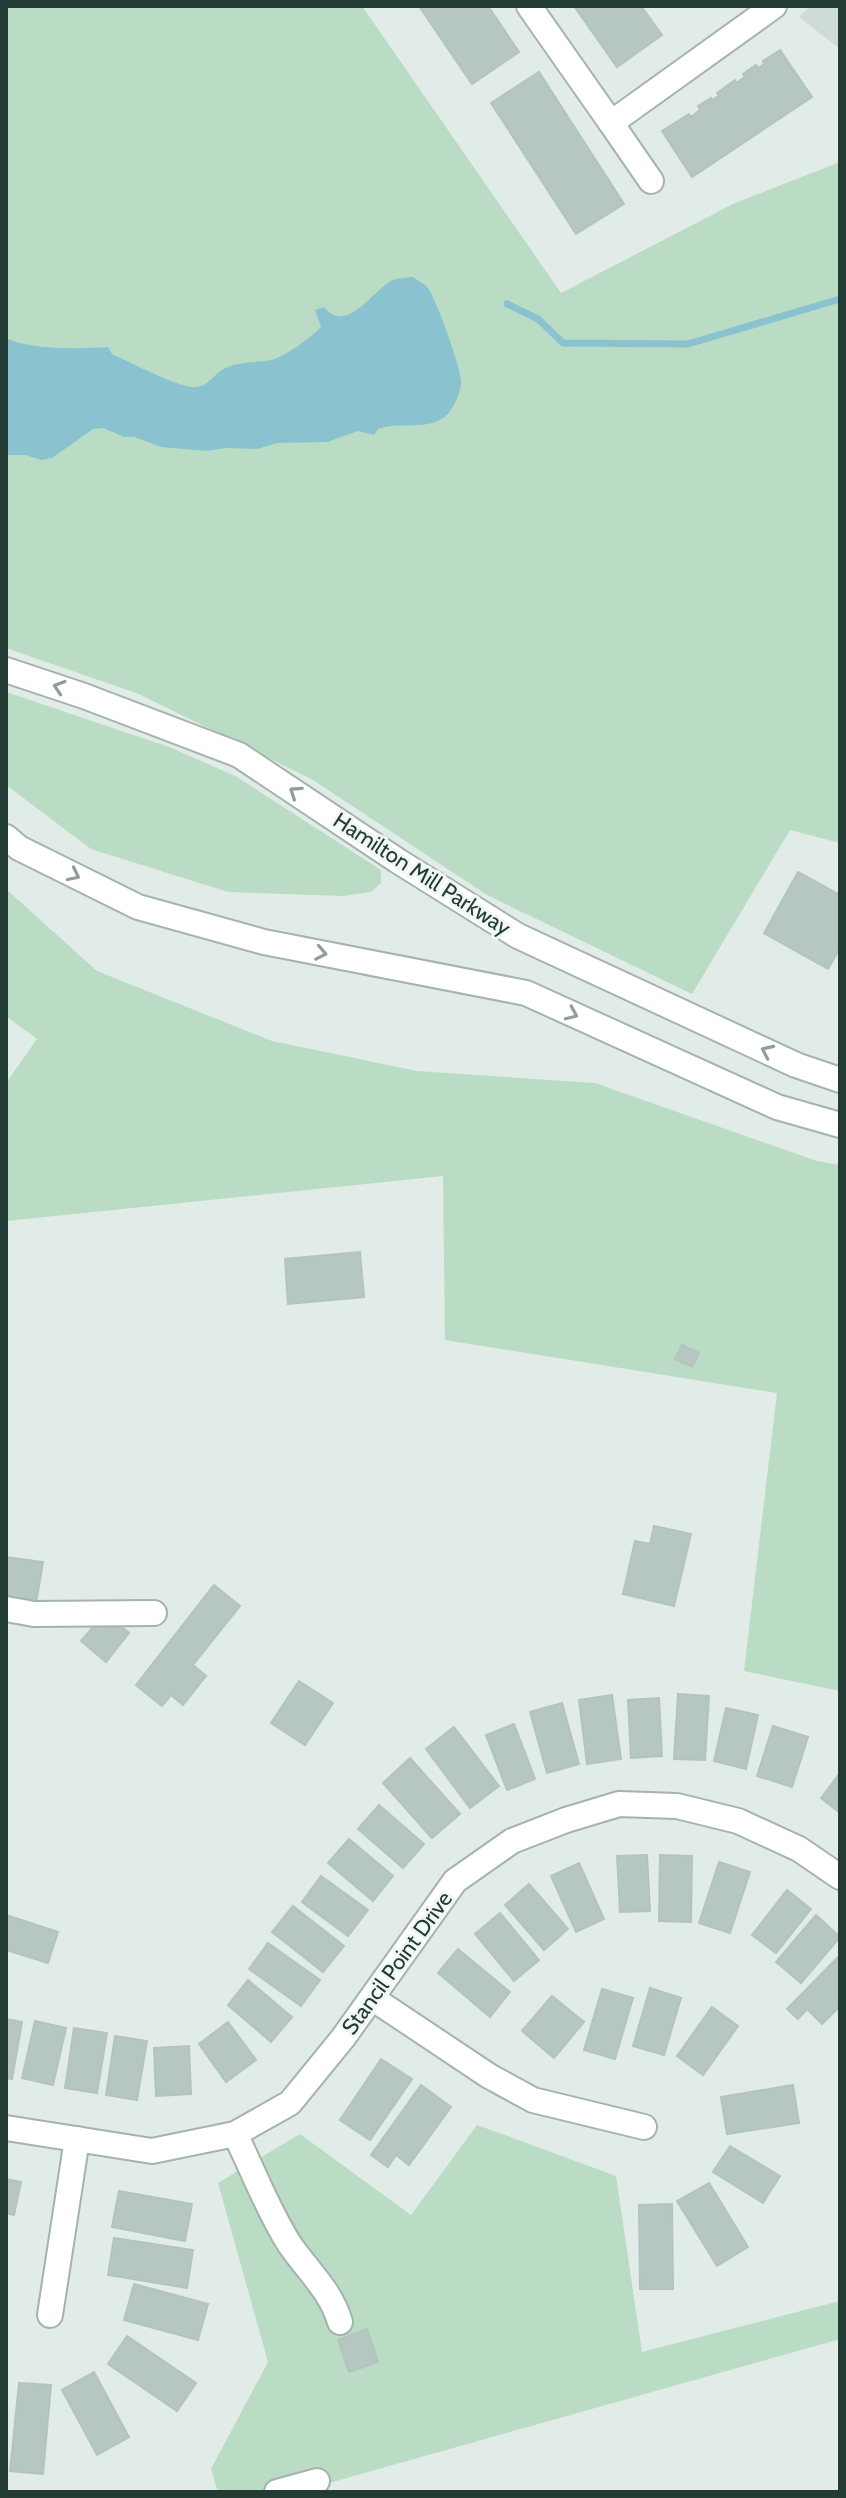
<svg xmlns="http://www.w3.org/2000/svg" width="846" height="2498" font-family="Cabin,sans-serif">
<style>
.built{fill:#cfdbd6}
.green{fill:#badcc4}
.water{fill:#8ac3cf}
.lines{fill:none;stroke-linecap:round;stroke-linejoin:round}
.stream{stroke:#8ac3cf;stroke-width:7}
.building{fill:#b6c6c0;stroke:#b3c4be;stroke-width:2}
.minor-casing{stroke:#a4b3ae;stroke-width:28}
.minor{stroke:#fff;stroke-width:24}
.oneway{stroke:#909d9a}
.labels{text-anchor:middle;dominant-baseline:central;stroke-width:6;stroke-linejoin:round;paint-order:stroke}
.street-label{font-size:22px;fill:#223b35;stroke:#f1f8f4}
</style>
<rect width="100%" height="100%" fill="#e1ebe7"/>
<path class="built" d="M 811,6 L 840,6 L 840,49 L 799,17 Z"/>
<g class="green">
<path d="M 6,6 L 362,6 L 561,293 L 733,204 L 840,162 L 840,843 L 790,830 L 692,994 L 487,895 L 313,780 L 139,694 L 6,648 Z"/>
<path d="M 6,692 L 172,748 L 237,777 L 381,870 L 381,883 L 371,892 L 343,896 L 228,892 L 91,849 L 6,785 Z"/>
<path d="M 6,889 L 97,971 L 272,1041 L 417,1071 L 595,1083 L 817,1161 L 840,1165 L 840,1691 L 744,1671 L 777,1393 L 445,1340 L 443,1176 L 6,1221 L 6,1083 L 37,1039 L 6,1016 Z"/>
<path d="M 477,2125 L 616,2176 L 642,2352 L 840,2301 L 840,2339 L 297,2492 L 218,2492 L 211,2469 L 268,2362 L 218,2183 L 300,2134 L 411,2215 Z"/>
</g>
<path class="water" d="M 413,277 C 417,280 425,284 428,288 C 436,299 461,367 461,381 C 462,391 452,413 443,418 C 423,431 399,421 378,429 L 374,435 L 358,431 L 327,442 L 277,443 L 257,449 L 226,448 L 207,451 L 161,447 L 134,437 L 124,437 L 103,428 L 93,429 L 52,458 L 41,460 L 26,455 L 6,455 L 6,338 C 30,350 81,349 108,347 L 112,354 C 130,362 173,385 192,387 C 208,388 211,377 222,370 C 237,361 255,363 271,360 C 283,358 313,336 321,327 L 315,310 L 324,307 C 347,336 374,288 393,280 C 398,278 407,278 413,277 Z"/>
<g class="lines">
<path class="stream" d="M 507,304 L 538,319 L 563,343 L 688,344 L 840,299"/>
</g>
<g class="building">
<path d="M 419,6 L 488,6 L 519,52 L 472,84 Z"/>
<path d="M 574,6 L 641,6 L 662,35 L 617,67 Z"/>
<path d="M 780,50 L 812,97 L 692,177 L 662,131 L 689,114 L 691,117 L 700,110 L 698,106 L 711,98 L 712,100 L 719,96 L 717,93 L 735,80 L 736,83 L 745,77 L 743,74 L 756,65 L 758,68 L 764,64 L 763,61 Z"/>
<path d="M 539,72 L 624,204 L 576,234 L 491,103 Z"/>
<path d="M 798,872 L 840,895 L 840,948 L 828,969 L 764,933 Z"/>
<path d="M 360,1252 L 364,1297 L 288,1304 L 285,1259 Z"/>
<path d="M 682,1345 L 699,1353 L 692,1367 L 675,1359 Z"/>
<path d="M 654,1526 L 691,1534 L 674,1606 L 623,1594 L 635,1541 L 650,1544 Z"/>
<path d="M 6,1557 L 43,1562 L 36,1603 L 6,1598 Z"/>
<path d="M 214,1585 L 240,1606 L 193,1665 L 206,1676 L 183,1705 L 171,1695 L 162,1706 L 136,1685 Z"/>
<path d="M 99,1620 L 110,1629 L 116,1622 L 129,1633 L 106,1662 L 81,1641 Z"/>
<path d="M 299,1681 L 333,1703 L 305,1745 L 271,1723 Z"/>
<path d="M 678,1694 L 709,1696 L 705,1760 L 674,1759 Z"/>
<path d="M 612,1695 L 621,1759 L 587,1764 L 579,1700 Z"/>
<path d="M 659,1698 L 662,1756 L 631,1758 L 628,1700 Z"/>
<path d="M 562,1703 L 579,1764 L 547,1773 L 530,1712 Z"/>
<path d="M 726,1708 L 758,1715 L 746,1769 L 714,1761 Z"/>
<path d="M 514,1724 L 535,1779 L 507,1790 L 486,1735 Z"/>
<path d="M 773,1726 L 808,1737 L 792,1787 L 757,1776 Z"/>
<path d="M 454,1727 L 499,1786 L 470,1808 L 426,1749 Z"/>
<path d="M 410,1758 L 460,1814 L 432,1838 L 383,1783 Z"/>
<path d="M 840,1773 L 840,1813 L 821,1798 Z"/>
<path d="M 379,1805 L 424,1844 L 403,1868 L 358,1829 Z"/>
<path d="M 349,1839 L 393,1876 L 373,1901 L 328,1863 Z"/>
<path d="M 647,1855 L 650,1911 L 620,1912 L 617,1856 Z"/>
<path d="M 660,1855 L 692,1856 L 691,1922 L 659,1921 Z"/>
<path d="M 719,1862 L 750,1872 L 730,1933 L 699,1923 Z"/>
<path d="M 579,1863 L 604,1919 L 576,1932 L 551,1876 Z"/>
<path d="M 321,1876 L 368,1910 L 348,1936 L 302,1902 Z"/>
<path d="M 529,1884 L 568,1929 L 544,1950 L 505,1905 Z"/>
<path d="M 787,1890 L 811,1909 L 776,1953 L 752,1935 Z"/>
<path d="M 293,1906 L 344,1946 L 323,1972 L 272,1932 Z"/>
<path d="M 500,1913 L 539,1960 L 514,1981 L 475,1934 Z"/>
<path d="M 6,1915 L 58,1932 L 48,1963 L 6,1950 Z"/>
<path d="M 816,1915 L 840,1937 L 801,1983 L 776,1962 Z"/>
<path d="M 268,1943 L 320,1980 L 301,2006 L 249,1969 Z"/>
<path d="M 458,1949 L 510,1992 L 490,2017 L 438,1973 Z"/>
<path d="M 840,1955 L 840,2006 L 822,2024 L 807,2009 L 798,2019 L 787,2009 Z"/>
<path d="M 248,1980 L 292,2017 L 271,2042 L 228,2005 Z"/>
<path d="M 650,1988 L 681,1998 L 664,2055 L 633,2046 Z"/>
<path d="M 602,1989 L 633,1998 L 615,2059 L 584,2050 Z"/>
<path d="M 552,1996 L 584,2022 L 554,2058 L 522,2031 Z"/>
<path d="M 712,2007 L 738,2026 L 703,2075 L 677,2056 Z"/>
<path d="M 6,2019 L 22,2022 L 12,2079 L 6,2078 Z"/>
<path d="M 35,2021 L 66,2028 L 53,2085 L 22,2078 Z"/>
<path d="M 228,2022 L 256,2060 L 226,2082 L 199,2044 Z"/>
<path d="M 74,2028 L 107,2033 L 97,2093 L 65,2088 Z"/>
<path d="M 115,2036 L 147,2041 L 137,2100 L 106,2095 Z"/>
<path d="M 189,2046 L 191,2094 L 156,2096 L 154,2048 Z"/>
<path d="M 381,2059 L 412,2079 L 370,2140 L 340,2120 Z"/>
<path d="M 421,2085 L 451,2107 L 409,2165 L 396,2155 L 388,2167 L 371,2155 Z"/>
<path d="M 793,2085 L 799,2123 L 727,2134 L 721,2097 Z"/>
<path d="M 730,2146 L 780,2176 L 763,2203 L 713,2172 Z"/>
<path d="M 6,2179 L 21,2182 L 14,2215 L 6,2213 Z"/>
<path d="M 709,2183 L 748,2247 L 717,2266 L 677,2201 Z"/>
<path d="M 119,2191 L 192,2204 L 185,2241 L 112,2227 Z"/>
<path d="M 672,2204 L 673,2289 L 640,2289 L 639,2205 Z"/>
<path d="M 114,2238 L 193,2250 L 187,2288 L 108,2275 Z"/>
<path d="M 134,2284 L 208,2304 L 198,2340 L 124,2320 Z"/>
<path d="M 367,2329 L 378,2362 L 349,2372 L 338,2340 Z"/>
<path d="M 127,2336 L 196,2383 L 177,2411 L 108,2364 Z"/>
<path d="M 94,2372 L 129,2437 L 97,2455 L 62,2390 Z"/>
<path d="M 19,2383 L 51,2385 L 43,2474 L 10,2471 Z"/>
</g>
<g class="lines">
<g class="minor-casing">
<g id="minor">
<path d="M 529,6 L 611,123 L 774,6"/>
<path d="M 611,123 L 651,181"/>
<path d="M 6,670 L 84,696 L 239,755 L 398,861 L 518,936 L 796,1065 L 840,1080"/>
<path d="M 6,837 L 19,848 L 138,907 L 264,942 L 526,993 L 777,1107 L 840,1125"/>
<path d="M 6,1609 L 34,1614 L 154,1613"/>
<path d="M 372,1998 L 489,2076 L 533,2100 L 644,2127"/>
<path d="M 6,2128 L 152,2151 L 235,2134 L 290,2103 L 343,2038 L 455,1881 L 512,1841 L 566,1820 L 619,1804 L 677,1806 L 738,1821 L 799,1849 L 840,1877"/>
<path d="M 235,2134 C 253,2170 268,2211 290,2245 C 308,2271 331,2291 340,2322"/>
<path d="M 50,2315 L 77,2139"/>
<path d="M 277,2492 L 317,2481"/>
</g>
</g>
<use href="#minor" class="minor"/>
</g>
<defs><path id="oneway-chevron" d="M-2-3.5L2.5 0L-2 3.5" fill="none" stroke-width="1.6" stroke-linecap="round" stroke-linejoin="round" transform="scale(2)"/></defs>
<g class="oneway">
<use href="#oneway-chevron" transform="translate(59 687) rotate(-162)"/>
<use href="#oneway-chevron" transform="translate(295 792) rotate(-146)"/>
<use href="#oneway-chevron" transform="translate(74 875) rotate(26)"/>
<use href="#oneway-chevron" transform="translate(321 953) rotate(11)"/>
<use href="#oneway-chevron" transform="translate(572 1014) rotate(24)"/>
<use href="#oneway-chevron" transform="translate(767 1051) rotate(-155)"/>
</g>
<g class="labels">
<g class="street-label">
<text transform="translate(422 874) rotate(33)">Hamilton Mill Parkway</text>
<text transform="translate(397 1963) rotate(-54)">Stancil Point Drive</text>
</g>
</g>
<rect width="846" height="2498" fill="none" stroke="#223b35" stroke-width="16"/>
</svg>
